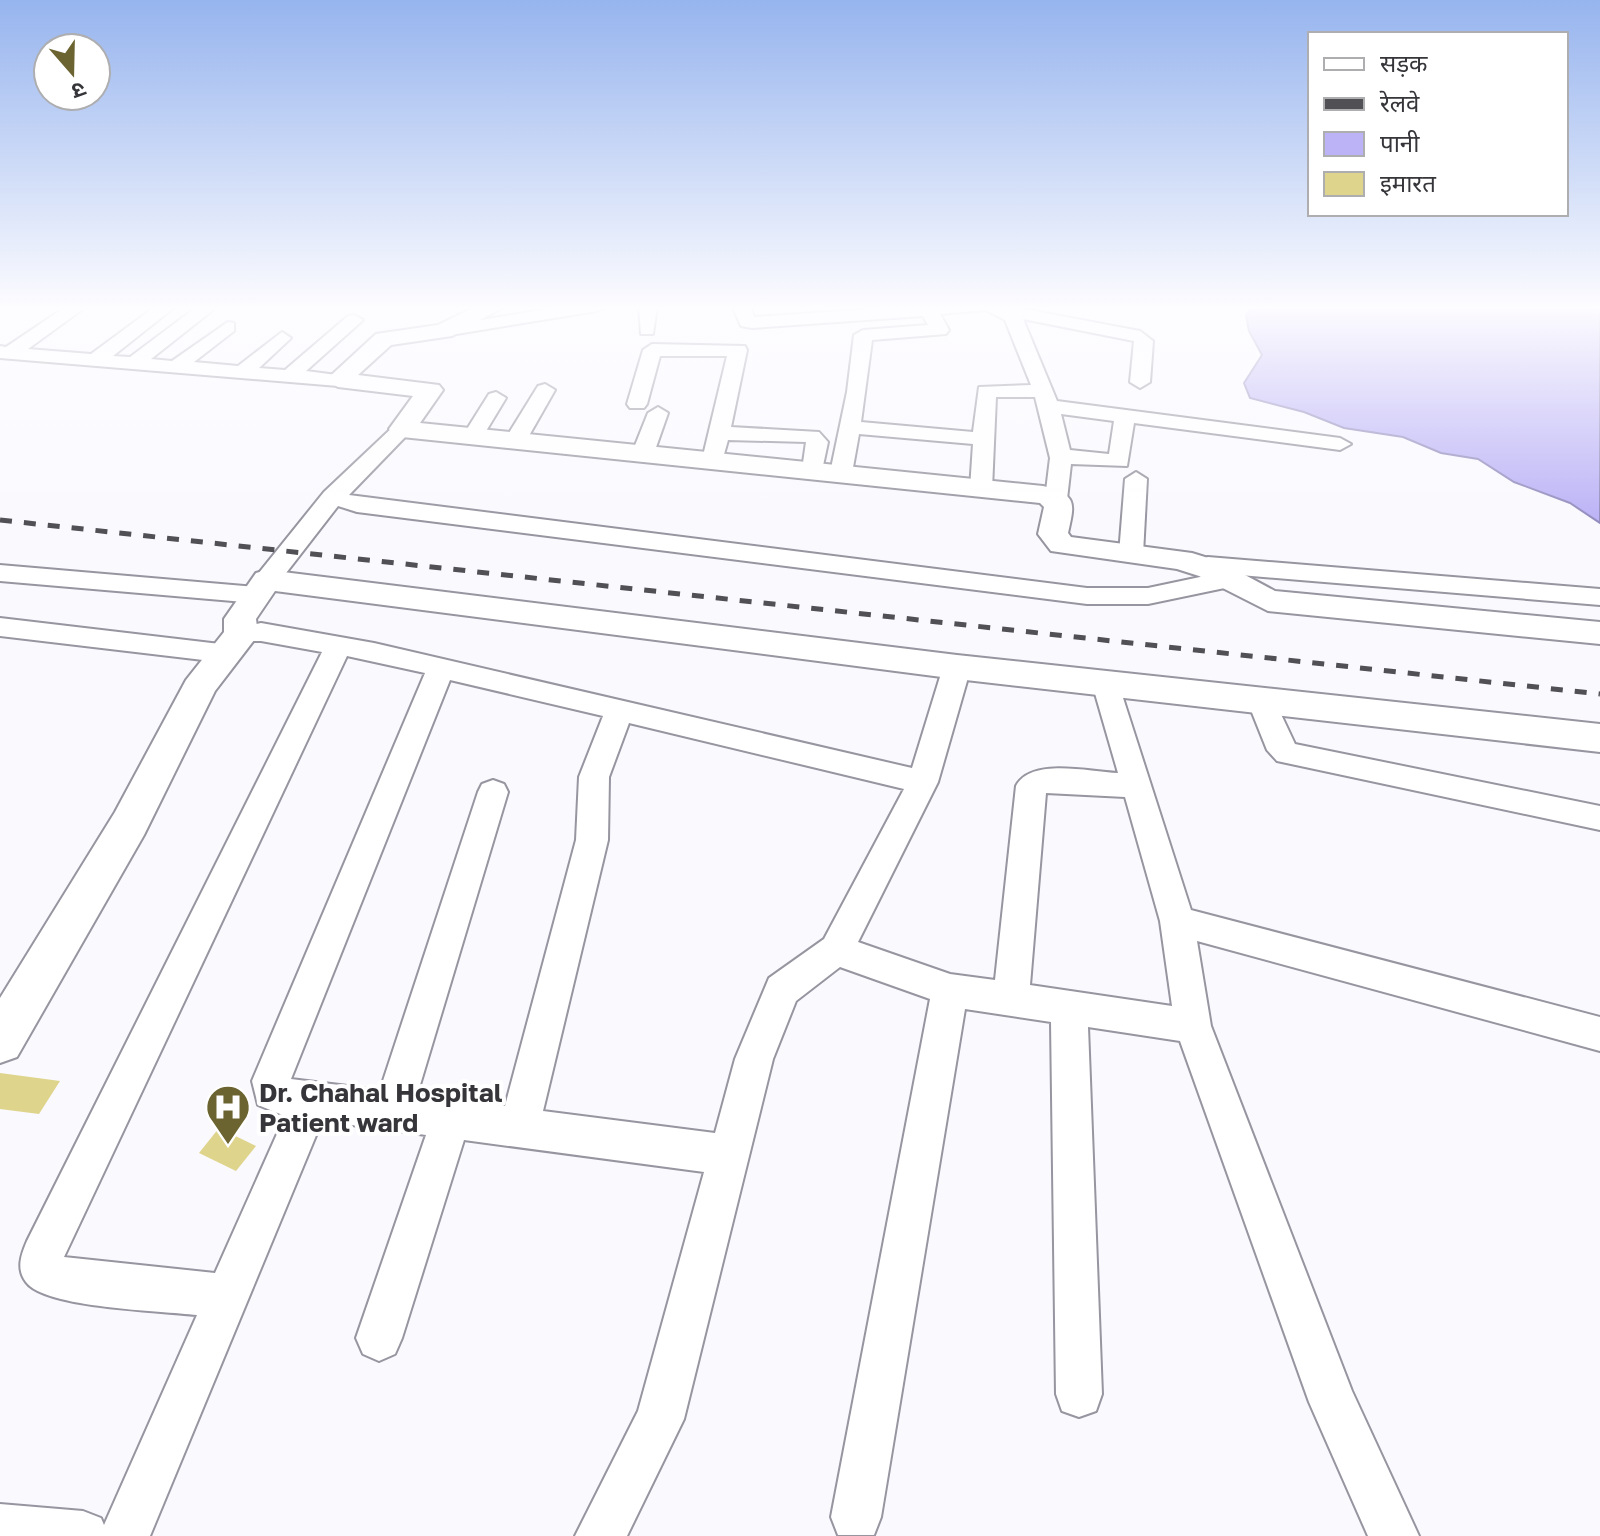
<svg xmlns="http://www.w3.org/2000/svg" width="1600" height="1536" font-family="'Golos Text','Noto Sans Devanagari',sans-serif">
<style>
.water{fill:#bbb3f6;stroke:#938dbe;stroke-width:2}
.building{fill:#ded48b}
.lines{fill:none;stroke-linecap:round;stroke-linejoin:round}
.minor-casing{stroke:#9695a0;stroke-width:4}
.major-casing{stroke:#9695a0;stroke-width:4}
.minor{fill:#fff;fill-rule:evenodd}
.major{fill:#fff;fill-rule:evenodd}
.rail{stroke:#505055;stroke-width:5;stroke-dasharray:12 12;stroke-linecap:butt}
.labels{text-anchor:middle;dominant-baseline:central;stroke-width:8;stroke-linejoin:round;paint-order:stroke}
.near-poi-label{font-size:26px;font-weight:bold;fill:#35353a;stroke:#fff;text-anchor:start}
</style>
<rect width="100%" height="100%" fill="#faf9fe"/>
<path class="water" d="M 1254,306 L 1600,306 L 1600,523 L 1570,503 L 1514,482 L 1478,459 L 1441,453 L 1403,437 L 1344,428 L 1304,412 L 1250,398 L 1244,383 L 1262,355 L 1249,331 L 1246,315 Z"/>
<g class="building">
<path d="M 0,1073 L 60,1081 L 39,1114 L 0,1109 Z"/>
<path d="M 219,1128 L 256,1146 L 236,1171 L 199,1153 Z"/>
</g>
<g class="lines">
<g class="minor-casing">
<g id="minor">
<path d="M 67,306 L 87,306 L 28,349 L 91,354 L 156,306 L 176,306 L 113,356 L 130,357 L 198,306 L 218,306 L 151,359 L 172,361 L 228,322 L 234,323 L 234,331 L 194,362 L 238,366 L 282,332 L 291,338 L 259,368 L 285,370 L 348,316 L 354,315 L 363,320 L 306,371 L 345,376 L 348,380 L 338,386 L 0,358 L 0,346 L 6,347 Z"/>
<path d="M 567,306 L 606,306 L 597,311 L 444,336 L 435,331 L 444,326 Z"/>
<path d="M 639,306 L 657,306 L 653,334 L 641,334 Z"/>
<path d="M 732,306 L 750,306 L 754,317 L 916,306 L 1008,306 L 1140,331 L 1153,341 L 1150,382 L 1140,388 L 1130,382 L 1134,341 L 1023,319 L 1057,401 L 1340,438 L 1351,444 L 1340,450 L 1134,423 L 1127,466 L 1071,464 L 1067,499 L 1056,506 L 1045,499 L 1050,458 L 1035,397 L 996,397 L 992,489 L 989,494 L 973,494 L 970,489 L 973,444 L 859,434 L 852,473 L 841,480 L 830,473 L 847,392 L 854,335 L 863,330 L 928,325 L 923,316 L 752,328 L 741,326 ZM 986,310 L 1005,320 L 1031,385 L 979,387 L 973,432 L 861,422 L 872,340 L 946,334 L 949,330 L 940,314 ZM 1061,414 L 1114,421 L 1109,454 L 1070,450 Z"/>
<path d="M 652,344 L 745,346 L 747,350 L 731,427 L 819,432 L 828,442 L 821,475 L 813,477 L 802,470 L 806,442 L 728,440 L 721,465 L 705,465 L 702,460 L 727,356 L 660,356 L 647,404 L 644,408 L 630,408 L 627,404 L 643,350 Z"/>
<path d="M 545,384 L 555,390 L 526,441 L 522,445 L 508,445 L 504,441 L 538,386 Z"/>
<path d="M 496,392 L 506,398 L 480,441 L 473,443 L 466,441 L 462,437 L 489,394 Z"/>
<path d="M 658,407 L 668,413 L 654,453 L 651,458 L 635,458 L 632,453 L 648,413 Z"/>
<path d="M 402,423 L 409,425 L 412,429 L 409,433 L 349,495 L 1087,588 L 1148,588 L 1219,573 L 1199,570 L 1196,565 L 1199,560 L 1208,557 L 1600,589 L 1600,605 L 1240,575 L 1242,579 L 1239,585 L 1148,604 L 1087,604 L 357,512 L 338,506 L 276,586 L 258,586 L 255,580 L 258,574 L 324,492 L 395,425 Z"/>
<path d="M 1136,472 L 1147,479 L 1143,554 L 1131,561 L 1119,554 L 1125,479 Z"/>
<path d="M 0,565 L 257,587 L 266,589 L 270,595 L 266,601 L 257,603 L 0,581 Z"/>
<path d="M 0,618 L 220,644 L 230,647 L 233,653 L 230,659 L 220,662 L 0,636 Z"/>
<path d="M 261,623 L 374,643 L 912,768 L 943,667 L 947,660 L 967,660 L 971,667 L 938,782 L 858,942 L 950,974 L 995,980 L 1016,786 C 1031,757 1090,772 1118,773 L 1092,683 L 1096,676 L 1106,673 L 1116,676 L 1191,910 L 1600,1017 L 1600,1051 L 1197,941 L 1211,1026 L 1352,1391 L 1419,1536 L 1368,1536 L 1309,1402 L 1180,1041 L 1088,1027 L 1102,1394 L 1096,1411 L 1079,1417 L 1062,1411 L 1056,1394 L 1051,1022 L 965,1009 L 881,1517 L 874,1535 L 838,1535 L 831,1517 L 930,999 L 840,967 L 796,1001 L 773,1059 L 684,1419 L 627,1536 L 575,1536 L 638,1411 L 704,1172 L 464,1140 L 402,1338 L 395,1354 L 379,1361 L 363,1354 L 356,1338 L 426,1135 L 322,1121 L 150,1536 L 0,1536 L 0,1504 L 83,1511 L 101,1518 L 104,1525 L 197,1315 C 162,1311 44,1308 26,1282 C 16,1269 21,1255 27,1241 L 322,652 L 261,641 L 232,641 L 228,635 L 232,629 ZM 347,656 L 425,673 L 252,1081 L 258,1105 L 285,1116 L 215,1273 L 64,1257 ZM 450,680 L 603,716 L 579,777 L 576,840 L 505,1106 L 417,1095 L 508,792 L 504,784 L 493,780 L 482,784 L 478,792 L 380,1090 L 291,1079 ZM 629,723 L 904,789 L 824,939 L 769,978 L 735,1059 L 715,1133 L 543,1111 L 608,840 L 609,777 ZM 1046,793 L 1125,797 L 1160,921 L 1172,1006 L 1030,985 Z"/>
<path d="M 1261,690 L 1271,693 L 1295,744 L 1600,806 L 1600,830 L 1277,761 L 1267,750 L 1247,700 L 1251,693 Z"/>
</g>
</g>
<g class="major-casing">
<g id="major">
<path d="M 477,306 L 505,306 L 452,336 L 391,345 L 358,375 L 439,385 L 443,390 L 420,423 L 1043,486 C 1077,495 1075,502 1068,533 L 1071,537 L 1192,553 L 1221,562 L 1275,591 L 1600,622 L 1600,644 L 1268,611 L 1199,576 L 1177,569 L 1051,551 L 1038,534 L 1044,507 L 1040,503 L 402,437 L 393,435 L 389,429 L 413,396 L 338,387 L 326,380 L 376,334 L 438,325 Z"/>
<path d="M 267,570 L 957,655 L 1600,724 L 1600,752 L 957,679 L 275,591 L 256,619 L 258,635 L 215,691 L 144,835 L 17,1057 L 0,1063 L 0,998 L 115,812 L 186,680 L 224,632 L 224,619 L 256,573 Z"/>
</g>
</g>
<use href="#minor" class="minor"/>
<use href="#major" class="major"/>
<path class="rail" d="M 0,520 L 1600,694"/>
</g>
<linearGradient id="sky" x2="0" y2="1"><stop stop-color="#96b4ee"/><stop offset="0.59" stop-color="#fdfcff"/><stop offset="1" stop-color="#fdfcff" stop-opacity="0"/></linearGradient>
<rect width="1600" height="521" fill="url(#sky)"/>
<defs>
<g id="hospital-pin" transform="scale(2.3)"><path d="M0 17L-7.5 6A9.5 9.5 0 1 1 7.5 6Z" fill="#6b6431" stroke="#fff"/><path d="M-5-5h3v3.5h4V-5h3V5h-3V1.5h-4V5h-3Z" fill="#fff"/></g>
</defs>
<g fill-rule="evenodd">
<use href="#hospital-pin" x="228" y="1107"/>
</g>
<g class="labels">
<g class="near-poi-label">
<text x="259" y="1092">Dr. Chahal Hospital<tspan x="259" dy="30">Patient ward</tspan></text>
</g>
</g>
<rect x="1308" y="32" width="260" height="184" fill="#ffffff" stroke="#aeaeb0" stroke-width="2"/>
<rect x="1324" y="58" width="40" height="12" fill="#ffffff" stroke="#aeaeb0" stroke-width="2"/>
<text x="1380" y="72" font-size="24" fill="#35353a">सड़क</text>
<rect x="1324" y="98" width="40" height="12" fill="#505055" stroke="#aeaeb0" stroke-width="2"/>
<text x="1380" y="112" font-size="24" fill="#35353a">रेलवे</text>
<rect x="1324" y="132" width="40" height="24" fill="#bbb3f6" stroke="#aeaeb0" stroke-width="2"/>
<text x="1380" y="152" font-size="24" fill="#35353a">पानी</text>
<rect x="1324" y="172" width="40" height="24" fill="#ded48b" stroke="#aeaeb0" stroke-width="2"/>
<text x="1380" y="192" font-size="24" fill="#35353a">इमारत</text>
<g transform="translate(72 72) rotate(160)"><circle r="38" fill="#ffffff" stroke="#aeaeb0" stroke-width="2"/>
<path d="M0-6L14 30L0 20L-14 30Z" fill="#6b6431"/>
<text y="-12" font-size="22" font-weight="bold" text-anchor="middle" fill="#35353a">उ</text>
</g>
</svg>
